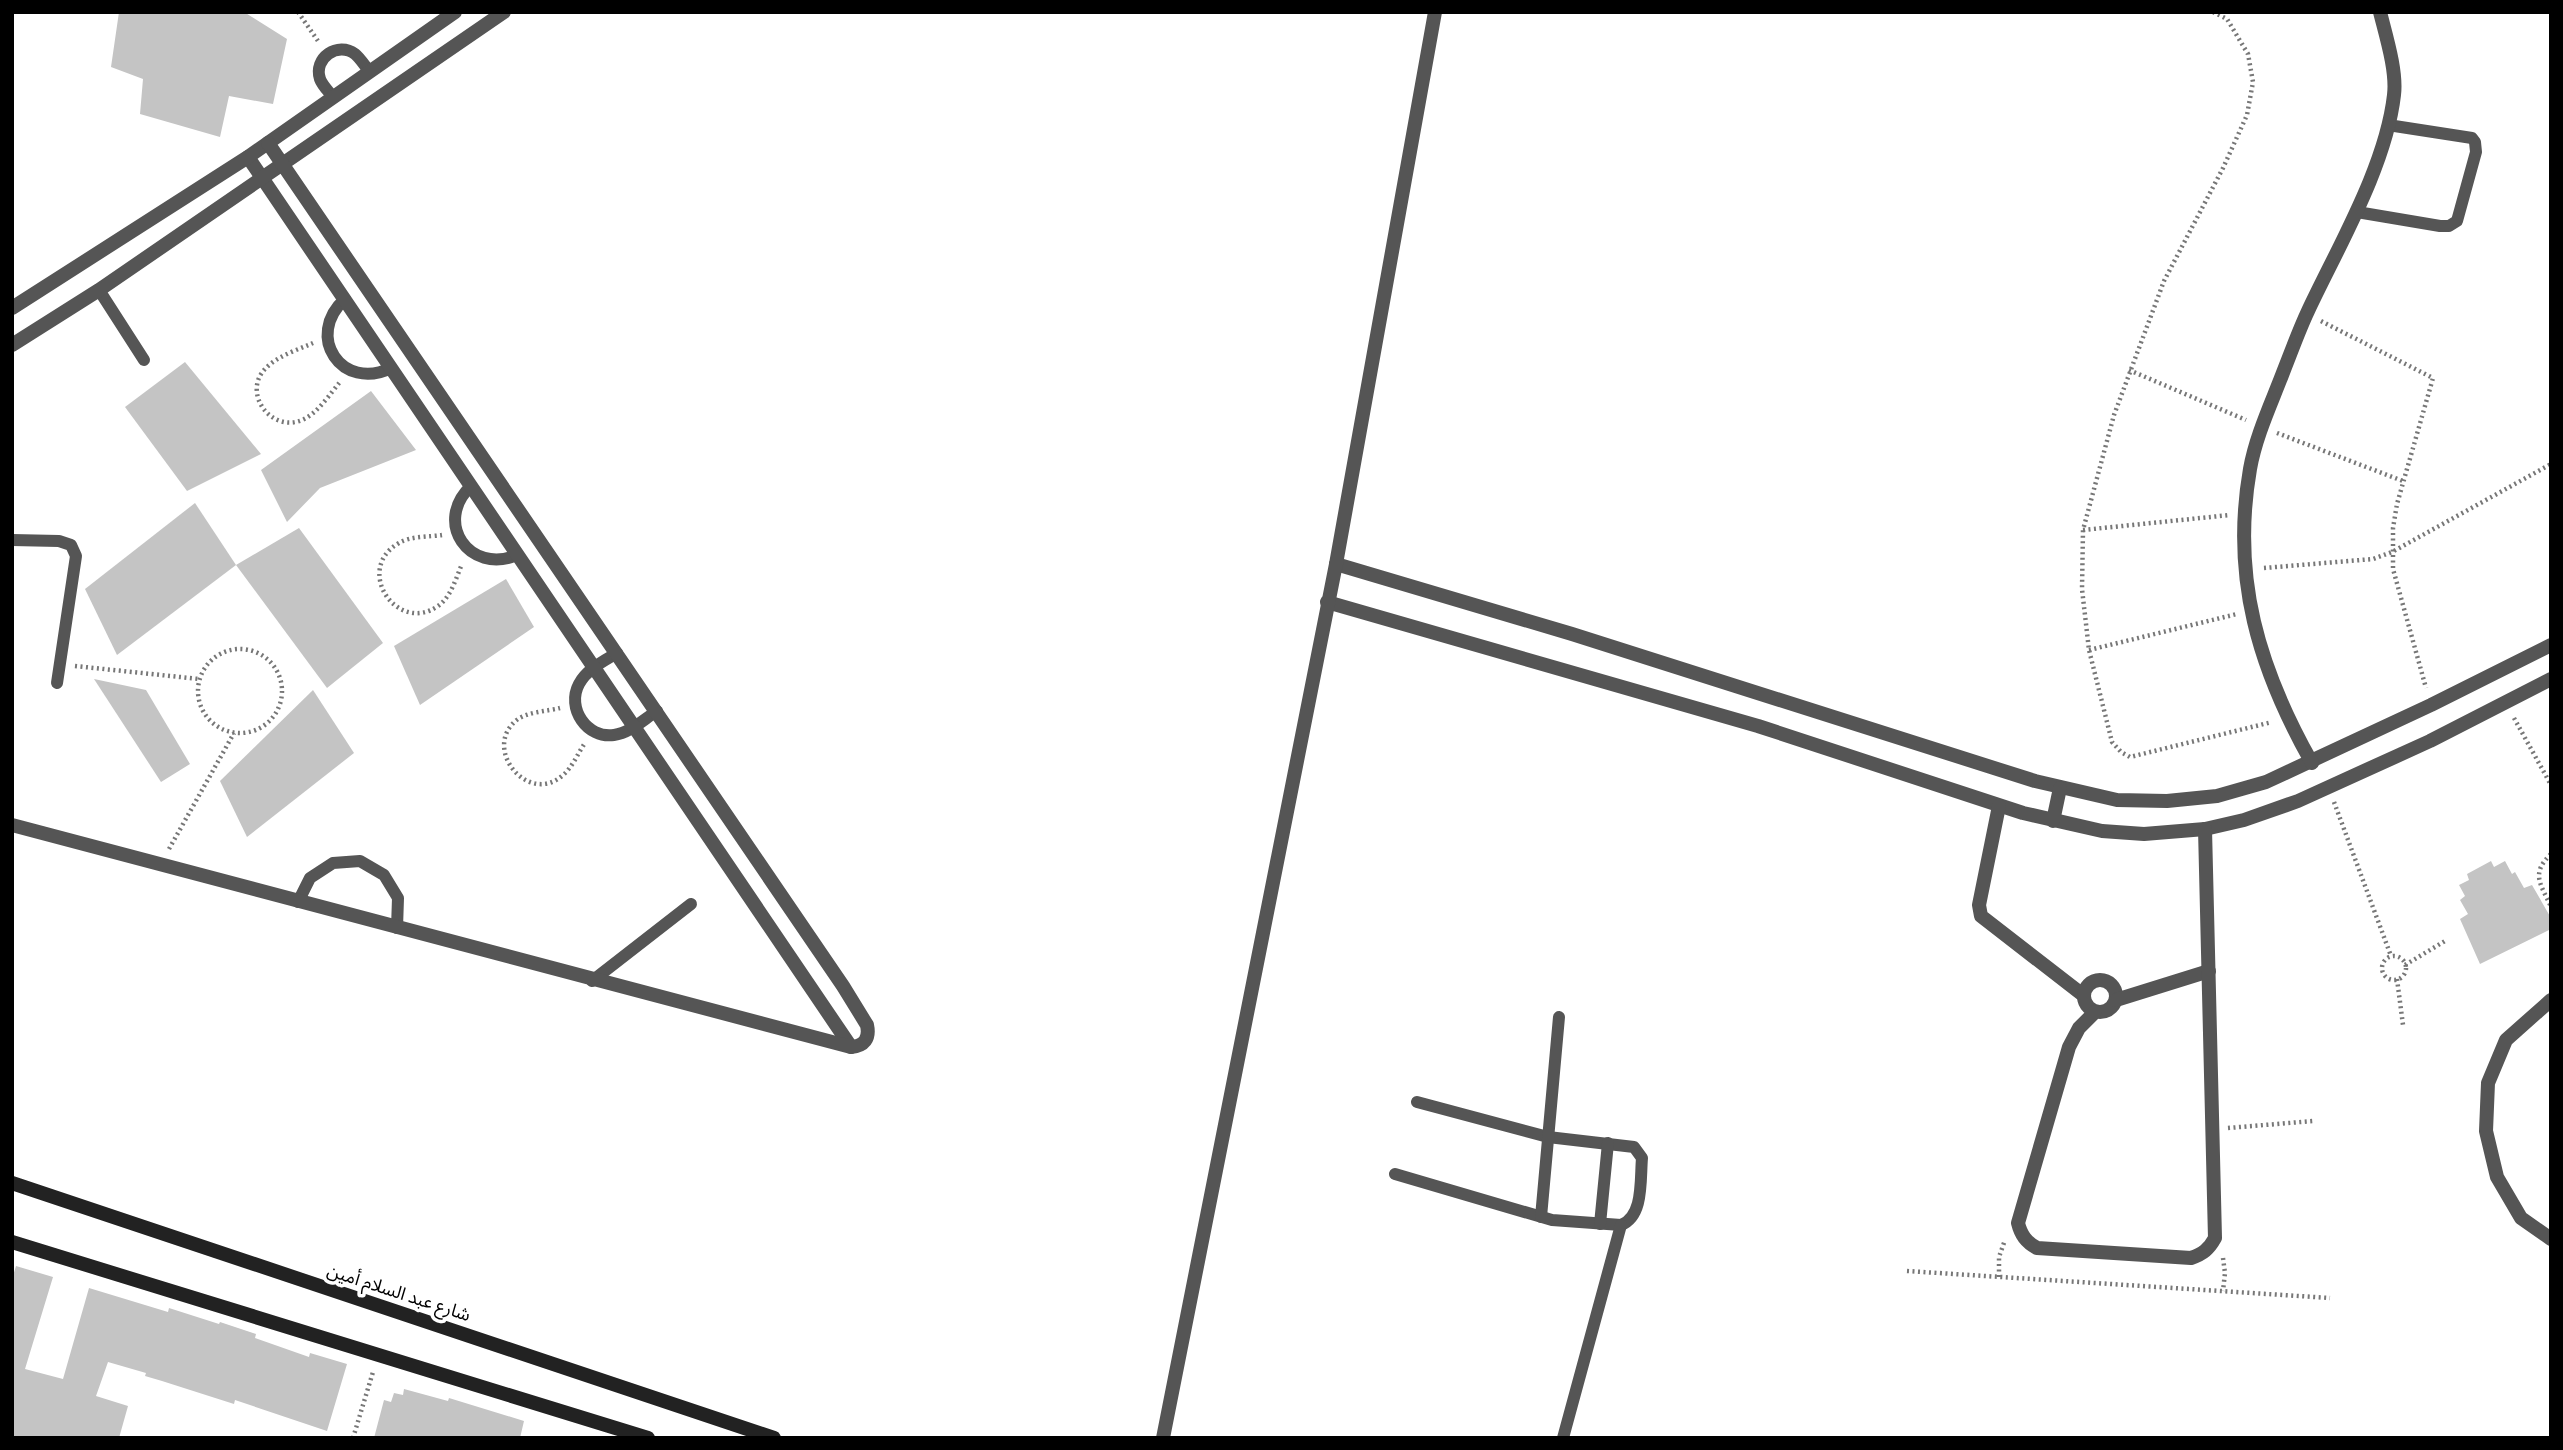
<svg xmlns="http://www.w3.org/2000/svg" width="2563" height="1450" font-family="'Archivo Narrow','Noto Sans Arabic',sans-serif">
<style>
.building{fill:#c4c4c4}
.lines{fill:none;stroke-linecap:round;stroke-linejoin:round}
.path{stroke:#777;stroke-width:4.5;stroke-dasharray:2 3.5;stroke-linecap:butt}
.lane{stroke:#555;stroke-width:12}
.street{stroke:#555;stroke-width:14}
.secondary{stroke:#222;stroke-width:14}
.labels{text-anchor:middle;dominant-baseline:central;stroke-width:7;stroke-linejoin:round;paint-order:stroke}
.street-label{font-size:18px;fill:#000;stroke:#fff}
</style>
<rect width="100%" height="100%" fill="#fff"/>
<g class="building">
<path d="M 119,12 L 244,12 L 287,39 L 273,104 L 229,96 L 220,137 L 140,114 L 143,79 L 111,67 Z"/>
<path d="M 185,362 L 261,454 L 187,491 L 125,407 Z"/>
<path d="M 371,391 L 416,450 L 320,488 L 287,522 L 261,470 Z"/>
<path d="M 195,503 L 236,565 L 117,655 L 85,589 Z"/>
<path d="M 299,528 L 383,643 L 327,688 L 236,565 Z"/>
<path d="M 506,579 L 534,627 L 420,705 L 394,646 Z"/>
<path d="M 94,679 L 146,690 L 190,764 L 161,782 Z"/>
<path d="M 313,690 L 354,753 L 247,837 L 220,781 Z"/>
<path d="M 2491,861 L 2494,867 L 2505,861 L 2512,874 L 2515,872 L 2524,888 L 2532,885 L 2551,918 L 2551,929 L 2480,964 L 2460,919 L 2468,914 L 2460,900 L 2465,896 L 2459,885 L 2469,880 L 2467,874 Z"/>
<path d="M 16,1266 L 53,1277 L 25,1369 L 63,1379 L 89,1288 L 168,1312 L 169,1308 L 219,1324 L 220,1322 L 256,1334 L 255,1338 L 309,1357 L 310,1353 L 347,1364 L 327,1431 L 235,1400 L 234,1404 L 162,1381 L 145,1376 L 146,1373 L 108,1362 L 96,1396 L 128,1406 L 119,1438 L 12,1438 L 12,1279 Z"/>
<path d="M 404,1389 L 448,1401 L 449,1398 L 524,1421 L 520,1438 L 374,1438 L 384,1400 L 391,1402 L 394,1393 L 403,1395 Z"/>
</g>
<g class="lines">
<g class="path">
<path d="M 298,12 L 318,41"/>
<path d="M 2213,12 L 2227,19 L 2248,54 L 2253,82 L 2247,115 L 2223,168 L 2164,281 L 2114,415 L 2083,530 L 2082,589 L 2089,650 L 2112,742 L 2121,752 L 2130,757 L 2272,722"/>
<path d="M 2321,321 L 2433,378 L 2397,504 L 2393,528 L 2393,569 L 2426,688"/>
<path d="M 313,343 C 297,350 277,356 265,369 C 242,393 271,433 302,420 C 317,414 330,394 340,382"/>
<path d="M 2129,370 L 2246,420"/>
<path d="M 2277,433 L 2403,481"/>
<path d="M 2083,530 L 2230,515"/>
<path d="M 442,535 C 429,537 410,536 399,543 C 353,569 397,635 438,606 C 451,597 456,578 462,564"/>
<path d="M 2264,568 L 2373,559 L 2392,552 L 2551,464"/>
<circle cx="240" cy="691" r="42"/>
<path d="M 2089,650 L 2237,614"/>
<path d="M 75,666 L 199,679"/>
<path d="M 560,708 C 548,711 528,712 518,719 C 480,747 528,807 563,775 C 572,768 578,753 585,743"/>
<path d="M 2514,718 L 2551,785"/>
<path d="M 2334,802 L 2391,956"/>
<path d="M 169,849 L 234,733"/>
<path d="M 2551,854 C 2530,874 2541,884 2551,907"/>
<circle cx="2394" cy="968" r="12"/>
<path d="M 2405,965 L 2445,941"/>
<path d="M 2397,979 L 2403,1025"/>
<path d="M 2228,1128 L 2313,1121"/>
<path d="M 2223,1258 L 2225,1273 L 2223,1291"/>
<path d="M 1907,1271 L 2330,1298"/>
<path d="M 1999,1277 L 1999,1257 L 2005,1240"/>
<path d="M 353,1438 L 373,1372"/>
</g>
<g class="lane">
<path d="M 333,97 C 329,92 322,85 320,79 C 313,58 338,41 355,54 C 360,58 365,66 370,72"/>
<path d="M 2357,212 L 2440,226 L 2449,226 L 2457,221 L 2476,152 L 2475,142 L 2472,138 L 2388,125"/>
<path d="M 99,290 L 144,360"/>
<path d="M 345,299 C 304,336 342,392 391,368"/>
<path d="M 471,486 C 433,522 469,575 517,555"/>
<path d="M 12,540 L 59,541 L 71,545 L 76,556 L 57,683"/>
<path d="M 617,653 C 604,661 587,669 579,684 C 566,708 587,739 614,735 C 630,733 644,719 657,711"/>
<path d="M 298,902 L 310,878 L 333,863 L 360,861 L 384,875 L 398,898 L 397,928"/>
<path d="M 592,981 L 691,904"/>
<path d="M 1395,1174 L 1552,1220 L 1621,1225 C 1644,1216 1640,1180 1642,1158 L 1634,1147 L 1548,1137 L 1417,1102"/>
<path d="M 1541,1217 L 1559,1017"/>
<path d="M 1600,1224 L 1608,1143"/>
<path d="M 1563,1438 L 1621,1225"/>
</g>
<g class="street">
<path d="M 248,157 L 851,1047"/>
<path d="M 12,308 L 248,157 L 455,12"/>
<path d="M 12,345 L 99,290 L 504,12"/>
<path d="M 1336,564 L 1572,634 L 2035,781 L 2117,800 L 2167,801 L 2217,796 L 2266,782 L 2431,705 L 2551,645"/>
<path d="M 1327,602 L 1758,726 L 2023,813 L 2102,831 L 2144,834 L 2205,829 L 2244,820 L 2298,801 L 2430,741 L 2551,679"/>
<path d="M 2312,763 C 2259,669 2231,578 2250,469 C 2256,435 2272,402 2284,370 C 2292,350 2299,330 2308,311 C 2338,247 2386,166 2394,95 C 2397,71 2386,36 2380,12"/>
<path d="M 1999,806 L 1979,905 L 1981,916 L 2083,995"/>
<path d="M 2053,821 L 2060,788"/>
<path d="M 12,825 L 851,1047 C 864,1046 870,1039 867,1025 L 843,986 L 268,143"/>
<circle cx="2100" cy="996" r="16"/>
<path d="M 2116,1000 L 2209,971"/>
<path d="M 2551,1000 L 2506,1040 L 2488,1083 L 2486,1131 L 2497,1177 L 2521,1218 L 2551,1239"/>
<path d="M 2095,1012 L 2079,1028 L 2069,1047 L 2018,1223 C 2021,1235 2026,1242 2037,1248 L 2191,1258 C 2203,1254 2209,1249 2215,1238 L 2205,829"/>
<path d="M 1163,1438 L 1336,564 L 1435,12"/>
</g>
<g class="secondary">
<path d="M 12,1183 L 774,1438"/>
<path d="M 12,1242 L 648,1438"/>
</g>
</g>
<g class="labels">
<g class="street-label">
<text transform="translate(399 1292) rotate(18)">شارع عبد السلام أمين</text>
</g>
</g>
<rect width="2563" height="1450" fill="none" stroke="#000000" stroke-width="28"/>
</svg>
